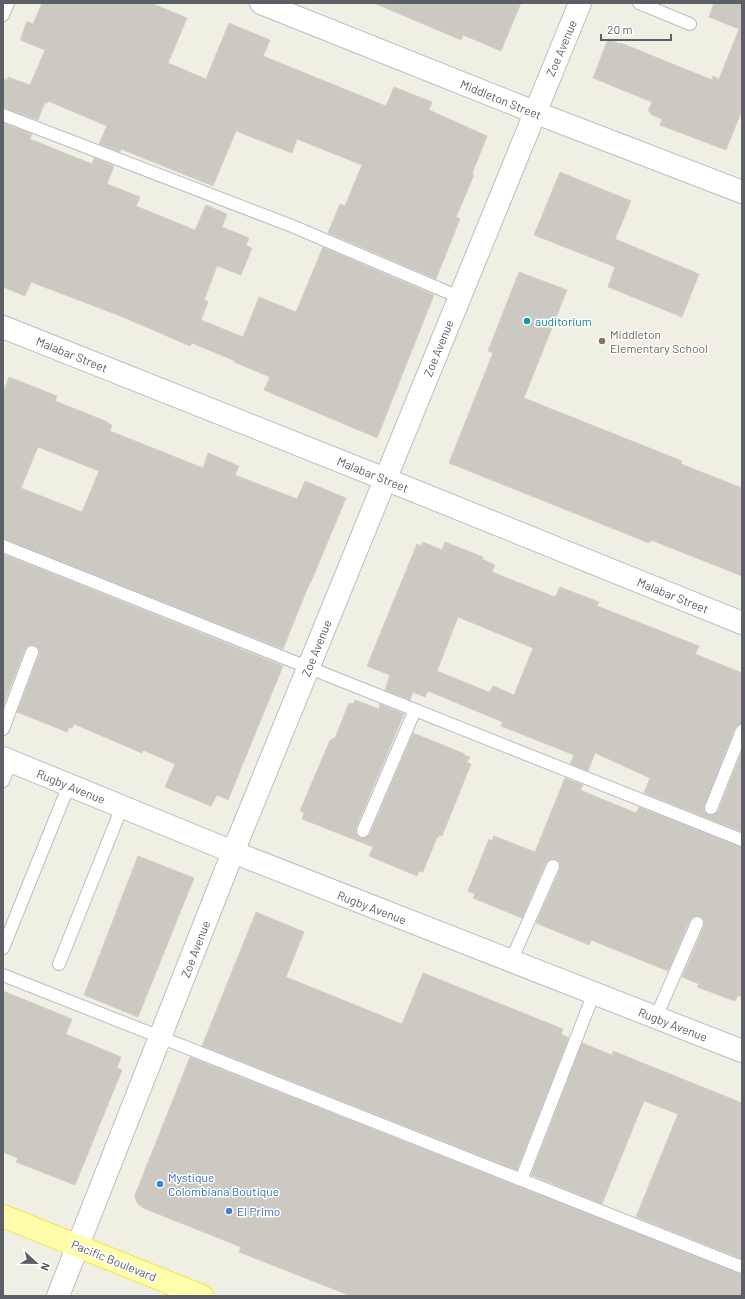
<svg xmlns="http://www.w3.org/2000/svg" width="745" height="1299" font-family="Barlow,sans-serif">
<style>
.building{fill:#cbc9c1;stroke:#d5d2c2;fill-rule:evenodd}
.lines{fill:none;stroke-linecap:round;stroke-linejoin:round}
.lane-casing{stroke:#bcbdc4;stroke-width:14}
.street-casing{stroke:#bcbdc4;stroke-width:24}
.primary-casing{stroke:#fae153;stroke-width:24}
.lane{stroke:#fff;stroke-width:12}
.street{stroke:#fff;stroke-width:22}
.primary{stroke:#fffcaa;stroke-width:22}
.culture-dot{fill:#0f9aa8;stroke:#fff;stroke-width:1.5}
.education-dot{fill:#8d6e63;stroke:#fff;stroke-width:1.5}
.shop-dot{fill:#3f7fe0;stroke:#fff;stroke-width:1.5}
.labels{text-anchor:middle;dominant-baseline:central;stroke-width:3;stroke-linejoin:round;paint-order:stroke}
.street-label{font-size:12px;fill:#5c5f66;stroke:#fff}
.culture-label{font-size:12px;fill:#0d838f;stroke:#fff;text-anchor:start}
.education-label{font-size:12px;fill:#785e54;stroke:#fff;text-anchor:start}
.shop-label{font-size:12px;fill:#366cbe;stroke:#fff;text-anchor:start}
</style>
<rect width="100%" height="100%" fill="#f0efe4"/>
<g class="building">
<path d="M 42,3 L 151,3 L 187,18 L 168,63 L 206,79 L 229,23 L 270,40 L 263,56 L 386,106 L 394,87 L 432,102 L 429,110 L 487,136 L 472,174 L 474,175 L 456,217 L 460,219 L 436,279 L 328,233 L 340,204 L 345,206 L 362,165 L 297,139 L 292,153 L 236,131 L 213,186 L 121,149 L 120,152 L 99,144 L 107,126 L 48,101 L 48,103 L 45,102 L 38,120 L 3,108 L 3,78 L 7,80 L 8,77 L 30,85 L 45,50 L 20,40 L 27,21 L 33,24 Z"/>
<path d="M 374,3 L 521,3 L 501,51 L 463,35 L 461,40 Z"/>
<path d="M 714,3 L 742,3 L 742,110 L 726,150 L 660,125 L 662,119 L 650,114 L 651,112 L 648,111 L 652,102 L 593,78 L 608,39 L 620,44 L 621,43 L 712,80 L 713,76 L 719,79 L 739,29 L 709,17 Z"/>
<path d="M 3,123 L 32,134 L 30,139 L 92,164 L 94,158 L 114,166 L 107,184 L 140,197 L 136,206 L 195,230 L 206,205 L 227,214 L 222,227 L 249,238 L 246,245 L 252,248 L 241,275 L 217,266 L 204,300 L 208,302 L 201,320 L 243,337 L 259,297 L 296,312 L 323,247 L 434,295 L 377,438 L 264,390 L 270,377 L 234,362 L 235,361 L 192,343 L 190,346 L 123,317 L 31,282 L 25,296 L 3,287 Z"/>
<path d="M 560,172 L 631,201 L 615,239 L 699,274 L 682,317 L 608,287 L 615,267 L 534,235 Z"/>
<path d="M 519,272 L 567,290 L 524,398 L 682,461 L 681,464 L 742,488 L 742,576 L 651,540 L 649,543 L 449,463 L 493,353 L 488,351 Z"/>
<path d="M 9,377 L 57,396 L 55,401 L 108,422 L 107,423 L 112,425 L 110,431 L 203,468 L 208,453 L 239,466 L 235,475 L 297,499 L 305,481 L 346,498 L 311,582 L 310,582 L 283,649 L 3,539 L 3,392 ZM 38,447 L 99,471 L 82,512 L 21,488 Z"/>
<path d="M 423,542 L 442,550 L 445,542 L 483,557 L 482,559 L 495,565 L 492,572 L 555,597 L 560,587 L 599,602 L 597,606 L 699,646 L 695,654 L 742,673 L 742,724 L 738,725 L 735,728 L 704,809 L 705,812 L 709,815 L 712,815 L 718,811 L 742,751 L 742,832 L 644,793 L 650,778 L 595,753 L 588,771 L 570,764 L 574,755 L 501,726 L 503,722 L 428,691 L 425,697 L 413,692 L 410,700 L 385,690 L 390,675 L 367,666 L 417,544 L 421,546 ZM 458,617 L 533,648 L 514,695 L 493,686 L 490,692 L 486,691 L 437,671 Z"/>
<path d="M 3,554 L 283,666 L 228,800 L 217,795 L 211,806 L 165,787 L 175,764 L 143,750 L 142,753 L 74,724 L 72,728 L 69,727 L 67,732 L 17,712 L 39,655 L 39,650 L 35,645 L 30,645 L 25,649 L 3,706 Z"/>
<path d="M 355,700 L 379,709 L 380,704 L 404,714 L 356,828 L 356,832 L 360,838 L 364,838 L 370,834 L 413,733 L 465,754 L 464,755 L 470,757 L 467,762 L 471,764 L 442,836 L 439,835 L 438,838 L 437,837 L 423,872 L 419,871 L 417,876 L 369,856 L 373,847 L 302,819 L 304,813 L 300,811 L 330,740 L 332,740 L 333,738 L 335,738 L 349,703 L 353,704 Z"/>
<path d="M 565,778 L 583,785 L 580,790 L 636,813 L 639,807 L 742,847 L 742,997 L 738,995 L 735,1001 L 697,987 L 699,984 L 682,977 L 704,926 L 703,919 L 700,916 L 693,917 L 690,920 L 668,971 L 591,940 L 589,945 L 536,923 L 560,869 L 559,862 L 556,859 L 549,860 L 546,863 L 522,918 L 473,898 L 475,894 L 468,891 L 489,839 L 492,841 L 494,836 L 535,852 Z"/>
<path d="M 138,856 L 194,878 L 138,1017 L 84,995 Z"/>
<path d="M 256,912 L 304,932 L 286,977 L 402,1024 L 423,973 L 563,1029 L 561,1034 L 569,1038 L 517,1170 L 202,1046 Z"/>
<path d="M 3,991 L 72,1019 L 66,1034 L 121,1057 L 117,1068 L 122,1070 L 75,1185 L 16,1162 L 18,1158 L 3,1152 Z"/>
<path d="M 582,1043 L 612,1055 L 613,1051 L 742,1103 L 742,1259 L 636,1217 L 678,1114 L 644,1101 L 602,1204 L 531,1175 Z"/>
<path d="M 190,1057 L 742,1274 L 742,1296 L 351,1296 L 239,1252 L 241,1247 L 143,1208 L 138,1204 L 135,1198 L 135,1195 Z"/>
</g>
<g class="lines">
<g class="lane-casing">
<g id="lane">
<path d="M 639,3 L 690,24"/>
<path d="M 3,15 L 8,3"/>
<path d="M 3,115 L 292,226 L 459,297"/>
<path d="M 3,546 L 742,840"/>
<path d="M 3,729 L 32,652"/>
<path d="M 3,781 L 11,761"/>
<path d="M 711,808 L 742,731"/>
<path d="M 363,831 L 415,710"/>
<path d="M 3,948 L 69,785"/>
<path d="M 511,961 L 553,866"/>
<path d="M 59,964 L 122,807"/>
<path d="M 3,975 L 742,1267"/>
<path d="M 656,1017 L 697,923"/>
<path d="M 521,1180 L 594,993"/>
</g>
</g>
<g class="street-casing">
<g id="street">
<path d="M 261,3 L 534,112 L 742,192"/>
<path d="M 3,327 L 385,479 L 742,623"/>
<path d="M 3,758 L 233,852 L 742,1051"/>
<path d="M 58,1296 L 233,852 L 580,3"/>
</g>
</g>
<g class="primary-casing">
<path id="primary" d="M 3,1216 L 202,1296"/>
</g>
<use href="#lane" class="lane"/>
<use href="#street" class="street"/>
<use href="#primary" class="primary"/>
</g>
<circle class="culture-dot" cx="527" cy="321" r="4"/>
<circle class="education-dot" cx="602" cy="341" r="4"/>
<g class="shop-dot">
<circle cx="160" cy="1184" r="4"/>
<circle cx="229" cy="1211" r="4"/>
</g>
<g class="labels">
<g class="street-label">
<text transform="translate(561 48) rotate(-67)">Zoe Avenue</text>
<text transform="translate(501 99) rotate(22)">Middleton Street</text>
<text transform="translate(438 348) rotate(-68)">Zoe Avenue</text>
<text transform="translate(72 354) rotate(22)">Malabar Street</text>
<text transform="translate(373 474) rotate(22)">Malabar Street</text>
<text transform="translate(673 595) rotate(22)">Malabar Street</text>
<text transform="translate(316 648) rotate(-68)">Zoe Avenue</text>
<text transform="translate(71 786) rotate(22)">Rugby Avenue</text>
<text transform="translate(372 907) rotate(21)">Rugby Avenue</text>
<text transform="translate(195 949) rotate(-69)">Zoe Avenue</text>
<text transform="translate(673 1024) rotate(21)">Rugby Avenue</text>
<text transform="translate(114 1260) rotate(22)">Pacific Boulevard</text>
</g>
<g class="culture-label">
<text x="535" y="321">auditorium</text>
</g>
<g class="education-label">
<text x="610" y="334">Middleton<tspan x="610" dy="14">Elementary School</tspan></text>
</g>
<g class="shop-label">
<text x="168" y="1177">Mystique<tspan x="168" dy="14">Colombiana Boutique</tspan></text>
<text x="237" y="1211">El Primo</text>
</g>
</g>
<rect width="745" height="1299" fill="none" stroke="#5c5f66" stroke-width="8"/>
<g transform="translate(36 1263) rotate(112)" stroke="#ffffff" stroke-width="3" paint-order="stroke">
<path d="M0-3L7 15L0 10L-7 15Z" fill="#5c5f66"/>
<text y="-6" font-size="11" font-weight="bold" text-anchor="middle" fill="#5c5f66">N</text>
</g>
<path d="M601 34v6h70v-6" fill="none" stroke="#5c5f66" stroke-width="2"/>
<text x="607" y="34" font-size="12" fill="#5c5f66" stroke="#ffffff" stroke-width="3" paint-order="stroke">20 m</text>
</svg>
